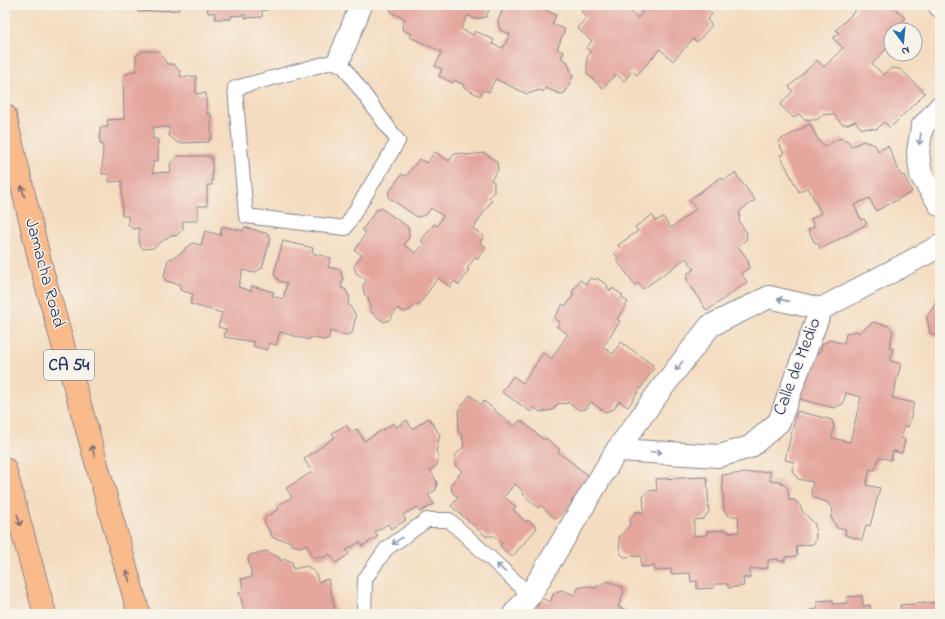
<svg xmlns="http://www.w3.org/2000/svg" width="945" height="619" font-family="'Indie Flower',sans-serif">
<style>
.building{fill:#e4a69d}
.lines{fill:none;stroke-linecap:round;stroke-linejoin:round}
.service-casing{stroke:#88868f;stroke-width:16}
.minor-casing{stroke:#88868f;stroke-width:24}
.primary-casing{stroke:#88868f;stroke-width:24}
.service{stroke:#fff;stroke-width:14}
.minor{stroke:#fff;stroke-width:22}
.primary{stroke:#fabb8c;stroke-width:22}
.oneway{stroke:#8d97ae}
.oneway2{stroke:#7f6e73}
.labels{text-anchor:middle;dominant-baseline:central;stroke-width:3;stroke-linejoin:round;paint-order:stroke}
.shield{fill:#f7f3e8;stroke:#5d6a87;stroke-width:1}
.shield-label{font-size:17px;font-weight:bold;fill:#1b2f5e}
.street-label{font-size:18px;fill:#1b2f5e;stroke:#f7f3e8}
</style>
<rect width="100%" height="100%" fill="#f7f3e8"/>
<filter id="ink" filterUnits="userSpaceOnUse"><feTurbulence type="fractalNoise" baseFrequency=".025" numOctaves="2"/><feDisplacementMap in="SourceGraphic" scale="8" xChannelSelector="R" yChannelSelector="G"/><feConvolveMatrix kernelMatrix="1 2 1 2 8 2 1 2 1" color-interpolation-filters="sRGB"/></filter>
<filter id="wash" filterUnits="userSpaceOnUse"><feTurbulence type="fractalNoise" baseFrequency=".012" numOctaves="4" result="noise"/><feDisplacementMap in="SourceGraphic" scale="16" xChannelSelector="R" yChannelSelector="G"/><feGaussianBlur stdDeviation="0.9" result="paint"/><feColorMatrix in="noise" values="0 0 0 0 0 0 0 0 0 0 0 0 0 0 0 0 0 1.4 0 .05"/><feComposite in="paint" operator="in"/></filter>
<g filter="url(#wash)">
<rect width="100%" height="100%" fill="#f4dcc0"/>
<g id="blocks">
<g class="building">
<path d="M 124,5 L 178,5 L 179,10 L 138,12 L 138,8 L 124,8 Z"/>
<path d="M 207,5 L 268,5 L 268,10 L 262,10 L 262,17 L 245,18 L 245,15 L 231,16 L 231,19 L 215,19 L 215,13 L 208,13 Z"/>
<path d="M 390,5 L 491,5 L 486,17 L 475,19 L 468,15 L 461,29 L 473,35 L 475,31 L 494,40 L 492,44 L 503,48 L 510,34 L 500,30 L 498,21 L 505,5 L 539,5 L 539,7 L 556,15 L 552,24 L 565,29 L 557,49 L 564,52 L 561,58 L 567,61 L 573,76 L 565,93 L 560,94 L 545,88 L 543,92 L 540,90 L 527,94 L 495,79 L 489,92 L 483,90 L 480,96 L 463,87 L 464,85 L 454,80 L 453,83 L 439,76 L 442,69 L 435,66 L 442,52 L 410,37 L 412,34 L 403,30 L 402,26 L 405,19 L 391,12 Z"/>
<path d="M 586,5 L 631,5 L 628,9 L 638,18 L 645,8 L 649,11 L 654,5 L 702,5 L 712,14 L 707,20 L 712,25 L 697,42 L 693,39 L 673,61 L 660,49 L 637,75 L 632,71 L 624,81 L 616,74 L 603,88 L 587,74 L 587,58 L 591,52 L 586,48 L 592,41 L 577,28 L 587,17 L 581,11 Z"/>
<path d="M 856,5 L 891,5 L 905,18 L 903,20 L 909,26 L 905,30 L 891,30 L 891,44 L 872,64 L 884,75 L 891,68 L 900,69 L 925,93 L 890,128 L 884,122 L 877,129 L 861,128 L 855,121 L 848,124 L 842,124 L 833,114 L 821,115 L 817,120 L 804,119 L 799,114 L 794,118 L 780,105 L 793,91 L 789,87 L 817,60 L 824,67 L 843,48 L 833,38 L 839,33 L 836,30 L 858,8 Z"/>
<path d="M 142,51 L 159,51 L 167,64 L 173,64 L 180,71 L 181,77 L 196,76 L 196,94 L 206,93 L 207,114 L 211,114 L 211,139 L 209,139 L 209,142 L 178,143 L 169,136 L 169,127 L 153,127 L 153,139 L 158,139 L 158,161 L 153,161 L 153,173 L 171,172 L 170,164 L 176,156 L 210,156 L 210,158 L 212,157 L 212,185 L 207,185 L 207,206 L 198,206 L 198,221 L 183,221 L 183,229 L 176,236 L 171,235 L 153,248 L 143,249 L 139,244 L 139,228 L 133,229 L 128,224 L 128,216 L 122,216 L 122,181 L 109,182 L 109,174 L 102,174 L 103,144 L 100,144 L 100,127 L 108,127 L 107,120 L 124,119 L 123,76 L 131,72 L 136,71 L 136,56 Z"/>
<path d="M 810,124 L 820,143 L 826,146 L 840,138 L 848,141 L 851,147 L 863,141 L 875,145 L 878,151 L 888,146 L 901,176 L 904,175 L 912,192 L 876,211 L 869,198 L 854,205 L 861,220 L 864,219 L 867,224 L 821,249 L 817,242 L 815,243 L 808,230 L 814,227 L 811,219 L 821,213 L 808,187 L 799,192 L 780,155 L 784,154 L 778,141 Z"/>
<path d="M 435,152 L 449,161 L 454,154 L 463,153 L 466,155 L 485,153 L 497,162 L 498,170 L 491,180 L 494,182 L 494,192 L 489,198 L 492,200 L 473,229 L 484,236 L 480,243 L 486,247 L 478,259 L 475,257 L 467,269 L 469,270 L 459,285 L 454,281 L 450,287 L 438,278 L 418,306 L 415,304 L 410,310 L 404,312 L 398,308 L 389,320 L 384,322 L 371,312 L 368,297 L 364,294 L 363,285 L 367,280 L 356,273 L 354,266 L 362,255 L 355,250 L 366,233 L 362,230 L 377,209 L 379,210 L 381,208 L 408,227 L 409,237 L 404,245 L 416,253 L 424,243 L 421,241 L 434,224 L 437,226 L 443,216 L 431,208 L 426,215 L 417,217 L 388,197 L 390,195 L 388,193 L 402,174 L 406,176 L 419,159 L 427,163 Z"/>
<path d="M 735,173 L 755,200 L 740,211 L 739,222 L 747,233 L 746,240 L 738,246 L 748,260 L 749,268 L 741,273 L 747,282 L 707,311 L 687,282 L 687,274 L 694,269 L 686,258 L 643,289 L 638,283 L 635,285 L 616,259 L 618,257 L 614,253 L 620,248 L 618,245 L 638,231 L 635,227 L 652,215 L 656,221 L 663,217 L 671,228 L 696,209 L 689,200 L 721,177 L 724,180 Z"/>
<path d="M 222,226 L 243,231 L 244,227 L 269,234 L 268,237 L 271,237 L 262,268 L 254,273 L 243,270 L 238,287 L 251,291 L 252,286 L 274,292 L 272,296 L 283,299 L 287,283 L 279,281 L 274,274 L 283,241 L 313,248 L 312,253 L 331,258 L 328,267 L 341,270 L 341,274 L 343,278 L 341,288 L 345,289 L 350,298 L 348,303 L 356,316 L 352,333 L 346,335 L 330,331 L 329,338 L 323,340 L 310,337 L 309,340 L 280,332 L 276,345 L 269,343 L 267,350 L 253,346 L 254,342 L 224,337 L 226,329 L 218,327 L 222,313 L 190,304 L 193,294 L 180,290 L 181,285 L 166,281 L 164,276 L 168,260 L 183,252 L 185,248 L 193,243 L 201,245 L 205,231 L 220,235 Z"/>
<path d="M 591,277 L 595,280 L 597,278 L 608,286 L 607,288 L 611,291 L 612,288 L 623,295 L 621,297 L 628,302 L 617,319 L 620,321 L 603,347 L 613,354 L 621,342 L 653,365 L 652,367 L 654,368 L 628,407 L 619,401 L 614,409 L 605,412 L 591,402 L 586,409 L 579,410 L 569,403 L 557,404 L 553,410 L 540,412 L 534,407 L 531,412 L 502,392 L 513,376 L 523,383 L 543,353 L 551,359 L 568,334 L 557,327 L 560,322 L 554,318 L 563,304 L 566,306 L 574,294 L 572,292 L 580,280 L 586,284 Z"/>
<path d="M 940,292 L 940,335 L 935,336 L 930,333 L 927,317 L 936,303 L 936,298 Z"/>
<path d="M 873,322 L 889,326 L 893,331 L 889,348 L 893,349 L 890,361 L 901,364 L 892,398 L 914,403 L 908,427 L 904,426 L 901,438 L 905,439 L 902,453 L 893,451 L 891,460 L 879,457 L 875,470 L 870,469 L 866,485 L 880,488 L 870,526 L 866,525 L 862,540 L 845,535 L 846,529 L 837,528 L 831,517 L 833,509 L 827,502 L 814,498 L 811,492 L 813,482 L 798,479 L 792,471 L 794,462 L 785,460 L 797,411 L 832,420 L 834,426 L 832,438 L 850,442 L 861,397 L 846,393 L 843,404 L 834,408 L 799,399 L 811,351 L 820,353 L 822,344 L 830,340 L 844,344 L 846,334 L 856,331 L 859,333 Z"/>
<path d="M 470,395 L 481,405 L 484,401 L 514,427 L 520,420 L 544,440 L 546,438 L 560,450 L 558,452 L 590,477 L 582,487 L 583,490 L 574,500 L 572,500 L 571,505 L 556,519 L 541,506 L 538,508 L 523,494 L 524,492 L 515,484 L 504,497 L 516,507 L 513,510 L 526,522 L 528,520 L 537,528 L 512,557 L 500,546 L 502,543 L 493,535 L 491,537 L 489,535 L 487,537 L 451,506 L 458,498 L 452,492 L 451,484 L 462,471 L 455,465 L 455,456 L 464,446 L 462,435 L 458,431 L 459,409 Z"/>
<path d="M 429,418 L 440,435 L 436,452 L 439,455 L 437,465 L 430,470 L 437,482 L 436,490 L 428,495 L 434,504 L 420,512 L 417,507 L 403,515 L 406,520 L 391,529 L 388,524 L 375,532 L 378,535 L 376,538 L 362,546 L 360,542 L 346,550 L 349,554 L 336,563 L 330,554 L 323,558 L 314,557 L 306,544 L 300,547 L 292,545 L 289,541 L 273,538 L 264,522 L 266,517 L 279,509 L 277,506 L 292,497 L 286,488 L 312,472 L 304,459 L 335,437 L 332,433 L 346,425 L 351,432 L 357,429 L 364,441 L 394,423 L 396,427 L 407,420 L 412,429 Z"/>
<path d="M 770,471 L 770,481 L 780,481 L 788,489 L 789,500 L 795,500 L 801,507 L 802,511 L 815,524 L 816,540 L 813,544 L 796,546 L 797,556 L 785,557 L 785,561 L 778,561 L 778,559 L 768,560 L 768,568 L 750,569 L 750,578 L 743,578 L 744,586 L 728,588 L 728,584 L 714,584 L 714,588 L 697,589 L 697,581 L 691,582 L 690,573 L 671,574 L 671,569 L 655,571 L 654,566 L 641,567 L 641,556 L 624,557 L 620,553 L 619,537 L 630,525 L 630,519 L 636,512 L 644,512 L 643,497 L 648,491 L 657,490 L 656,479 L 707,477 L 709,512 L 703,519 L 694,520 L 694,536 L 707,535 L 707,531 L 728,530 L 728,533 L 739,532 L 738,516 L 729,516 L 724,510 L 722,475 Z"/>
<path d="M 266,551 L 280,558 L 280,561 L 285,559 L 292,562 L 293,569 L 307,566 L 316,573 L 318,582 L 328,579 L 336,614 L 245,614 L 239,592 L 244,591 L 241,579 L 252,577 L 248,559 L 250,555 Z"/>
<path d="M 607,581 L 622,587 L 624,592 L 618,607 L 628,611 L 627,614 L 538,614 L 535,612 L 541,598 L 550,602 L 554,593 L 561,590 L 575,595 L 578,588 L 587,586 L 594,588 Z"/>
<path d="M 862,596 L 863,606 L 870,605 L 871,614 L 810,614 L 810,610 L 818,609 L 817,601 L 833,600 L 833,604 L 847,603 L 846,597 Z"/>
<path d="M 940,602 L 940,614 L 901,614 L 900,605 Z"/>
</g>
</g>
</g>
<g filter="url(#ink)">
<use href="#blocks" fill-opacity="0" stroke="#88868f" stroke-width="1"/>
<g class="lines">
<g class="service-casing">
<g id="service">
<path d="M 339,60 L 398,141 L 345,228 L 246,216 L 235,88 Z"/>
<path d="M 364,614 L 365,579 L 386,549 L 427,520 L 449,520 L 530,595"/>
</g>
</g>
<g class="minor-casing">
<g id="minor">
<path d="M 940,5 L 940,6"/>
<path d="M 339,60 L 361,5"/>
<path d="M 940,107 L 922,127 L 918,152 L 921,175 L 940,205"/>
<path d="M 617,450 L 719,456 L 750,447 L 779,422 L 821,309"/>
<path d="M 514,614 L 530,595 L 617,450 L 662,388 L 710,326 L 769,297 L 821,309 L 940,246"/>
</g>
</g>
<g class="primary-casing">
<g id="primary">
<path d="M 5,115 L 42,270 L 139,614"/>
<path d="M 5,469 L 45,614"/>
</g>
</g>
<use href="#service" class="service"/>
<use href="#minor" class="minor"/>
<use href="#primary" class="primary"/>
</g>
<defs><path id="oneway-shaft" d="M-6 0H5M1.5-3L5.5 0L1.5 3" fill="none" stroke-width="1.6" stroke-linecap="round" stroke-linejoin="round"/></defs>
<g class="oneway">
<use href="#oneway-shaft" transform="translate(920 139) rotate(99)"/>
<use href="#oneway-shaft" transform="translate(783 300) rotate(-167)"/>
<use href="#oneway-shaft" transform="translate(679 366) rotate(128)"/>
<use href="#oneway-shaft" transform="translate(656 452) rotate(3)"/>
<use href="#oneway-shaft" transform="translate(397 541) rotate(145)"/>
<use href="#oneway-shaft" transform="translate(501 568) rotate(-137)"/>
</g>
<g class="oneway2">
<use href="#oneway-shaft" transform="translate(23 191) rotate(-104)"/>
<use href="#oneway-shaft" transform="translate(93 451) rotate(-106)"/>
<use href="#oneway-shaft" transform="translate(19 520) rotate(74)"/>
<use href="#oneway-shaft" transform="translate(128 576) rotate(-106)"/>
</g>
</g>
<g class="labels">
<rect class="shield" x="44" y="350" width="50" height="30" rx="3"/>
<g class="shield-label">
<text x="69" y="365">CA 54</text>
</g>
<g class="street-label">
<text transform="translate(44 273) rotate(75)">Jamacha Road</text>
<text transform="translate(798 367) rotate(-69)">Calle de Medio</text>
</g>
</g>
<rect width="945" height="619" fill="none" stroke="#f7f3e8" stroke-width="20"/>
<g transform="translate(903 42) rotate(164)"><circle r="19" fill="#f7f3e8" stroke="#9fa5b1"/>
<path d="M0-3L7 15L0 10L-7 15Z" fill="#1f6fb2"/>
<text y="-6" font-size="11" font-weight="bold" text-anchor="middle" fill="#1b2f5e">N</text>
</g>
</svg>
